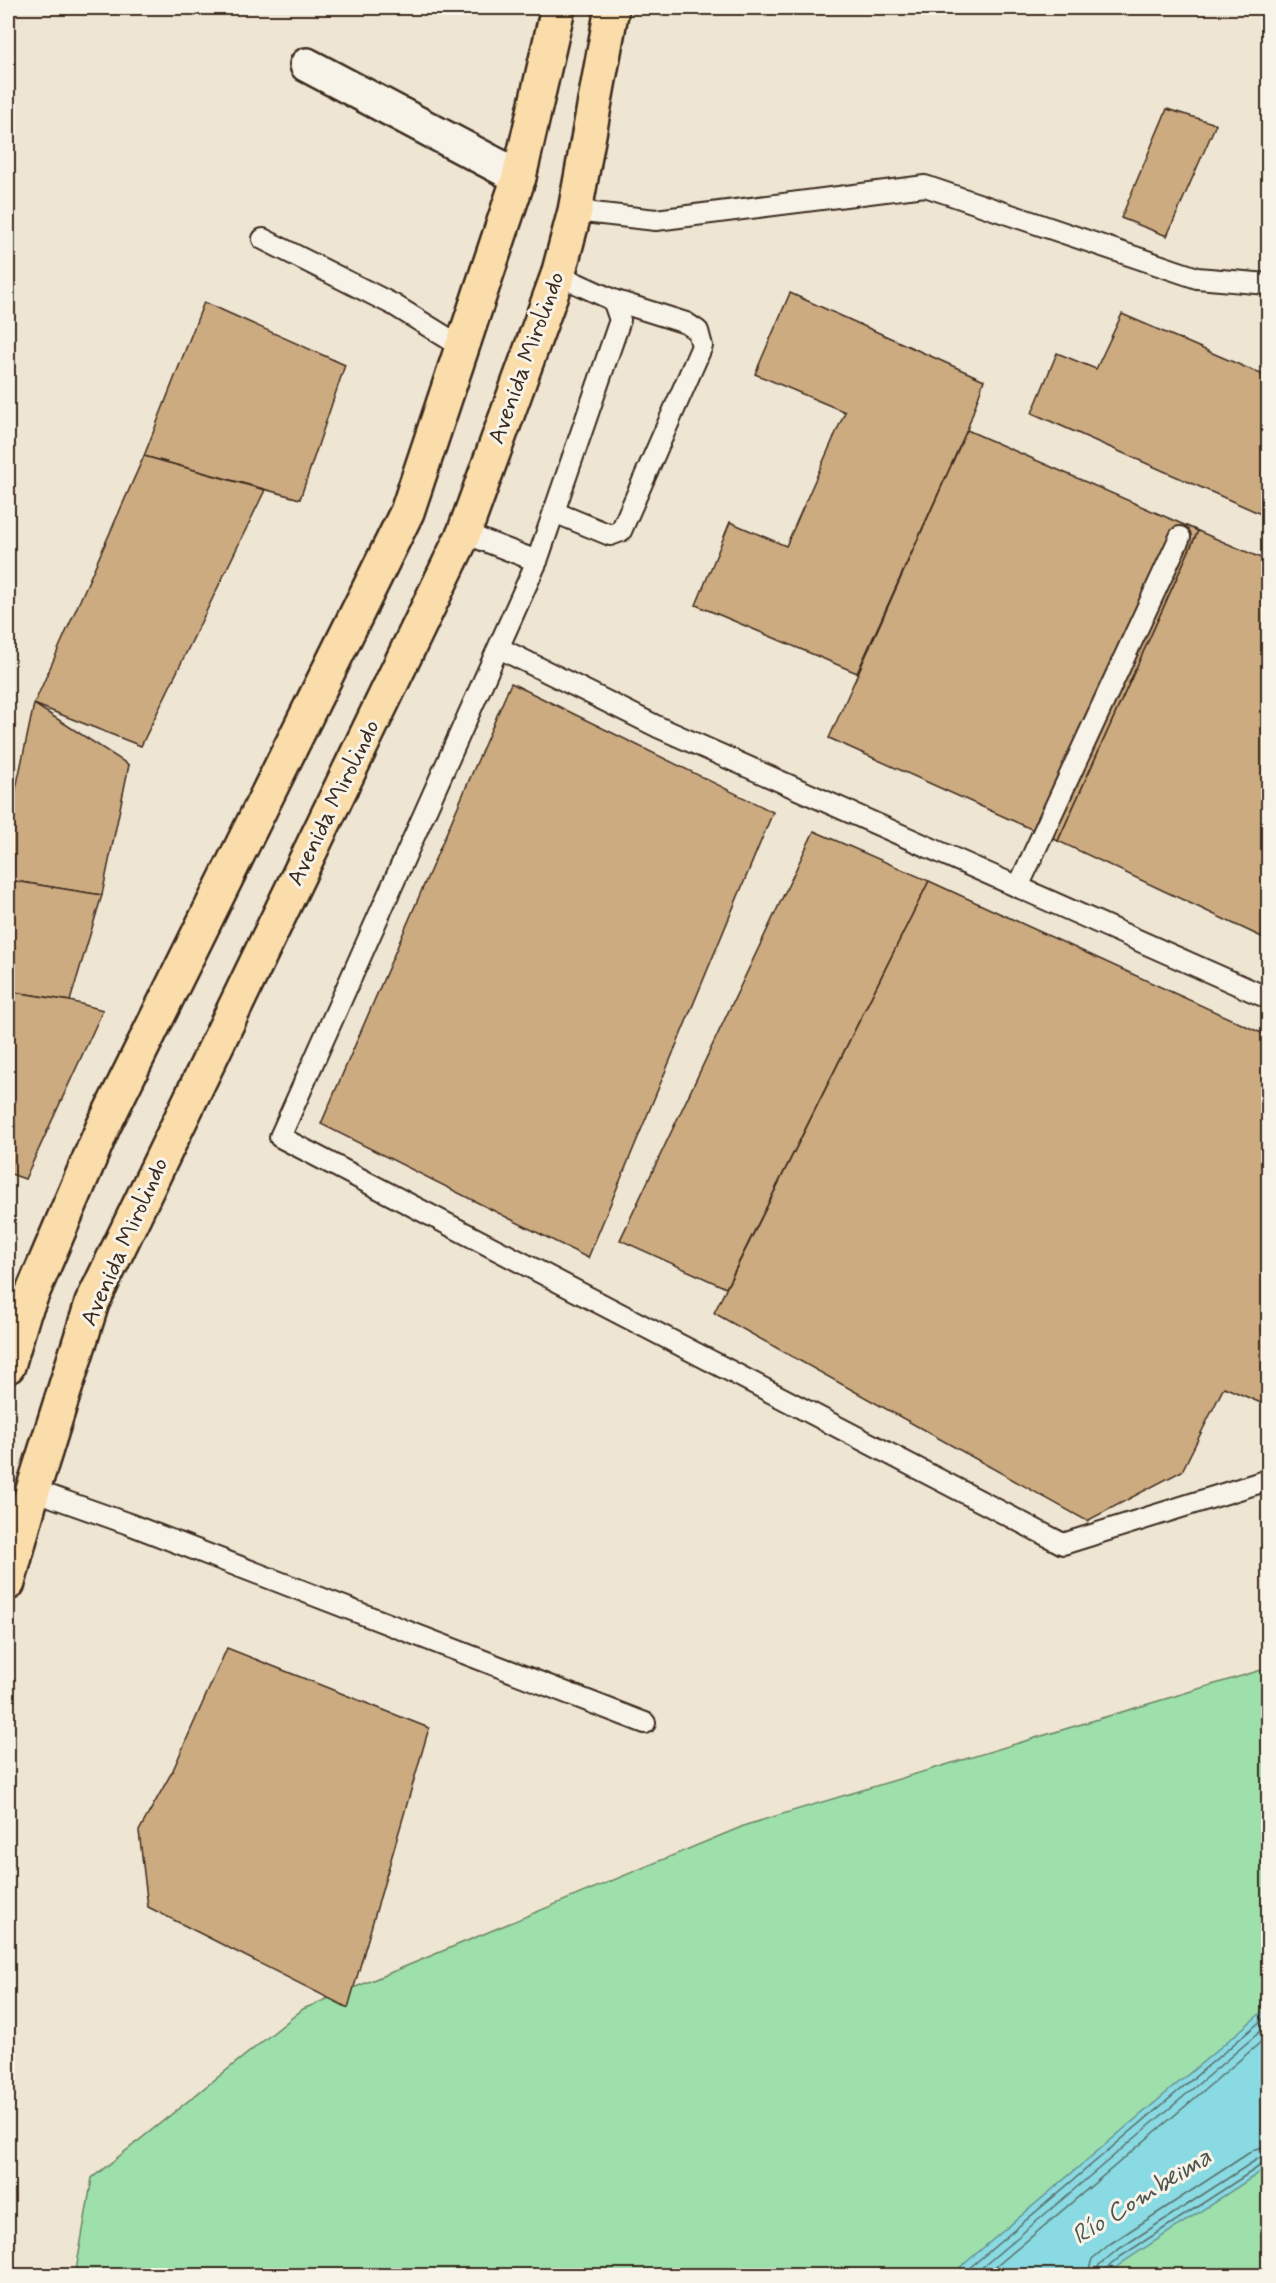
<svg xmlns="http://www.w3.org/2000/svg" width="1276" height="2283" font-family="Mynerve,sans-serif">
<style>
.green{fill:#9de0ab;stroke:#6c8564;stroke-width:1.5}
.water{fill:#89dae2;stroke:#6a9494;stroke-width:1.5}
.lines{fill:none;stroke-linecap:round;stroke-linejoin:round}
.shore{stroke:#5a706c;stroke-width:1.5}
.building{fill:#cdab80;stroke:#3b2a1e;stroke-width:1.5}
.lane-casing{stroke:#3b2a1e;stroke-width:24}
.street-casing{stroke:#3b2a1e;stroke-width:38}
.primary-casing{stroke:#3b2a1e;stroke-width:38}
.lane{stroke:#f7f3e8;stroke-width:20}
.street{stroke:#f7f3e8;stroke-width:33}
.primary{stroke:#faddab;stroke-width:33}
.labels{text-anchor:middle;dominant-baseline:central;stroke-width:6;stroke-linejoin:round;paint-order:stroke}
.street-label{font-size:24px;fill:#3b2a1e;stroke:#f7f3e8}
.water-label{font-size:26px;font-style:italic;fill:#4e564f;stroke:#f7f3e8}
</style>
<rect width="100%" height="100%" fill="#efe5d3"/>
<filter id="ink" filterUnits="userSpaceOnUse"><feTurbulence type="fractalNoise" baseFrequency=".0167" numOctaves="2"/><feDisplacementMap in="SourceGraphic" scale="12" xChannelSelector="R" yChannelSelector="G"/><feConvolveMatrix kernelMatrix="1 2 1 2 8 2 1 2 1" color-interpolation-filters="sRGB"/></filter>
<g filter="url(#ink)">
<path class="green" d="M 1268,1668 L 1268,2275 L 75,2276 L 92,2178 L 303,2009 L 746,1825 Z"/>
<path class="water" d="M 1268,2007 L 1268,2167 L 1123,2262 L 1107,2275 L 951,2275 Z"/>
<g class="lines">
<g class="shore">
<path d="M 960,2276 L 1268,2015"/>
<path d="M 972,2276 L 1268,2025"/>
<path d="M 985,2276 L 1268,2036"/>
<path d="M 1087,2276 L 1092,2259 L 1110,2244 L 1255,2149 L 1268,2146"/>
<path d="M 1096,2276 L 1099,2265 L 1116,2251 L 1259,2158 L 1268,2155"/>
<path d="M 1104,2276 L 1106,2269 L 1120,2257 L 1263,2164 L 1268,2163"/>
</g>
</g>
<g class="building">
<path d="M 1167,109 L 1216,124 L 1167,236 L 1121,218 Z"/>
<path d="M 790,293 L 984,380 L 967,430 L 857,673 L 696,605 L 730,522 L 786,546 L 845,412 L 755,374 Z"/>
<path d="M 204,302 L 345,365 L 300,499 L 144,456 Z"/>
<path d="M 1122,314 L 1268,377 L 1268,517 L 1032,413 L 1057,353 L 1096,369 Z"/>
<path d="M 967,430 L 1198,531 L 1058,841 L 829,738 Z"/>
<path d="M 144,456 L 265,490 L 141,746 L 34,704 Z"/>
<path d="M 1198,531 L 1268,561 L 1268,940 L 1058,841 Z"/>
<path d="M 511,683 L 773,812 L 588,1258 L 321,1124 Z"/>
<path d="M 34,704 L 129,765 L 102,895 L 8,880 L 8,826 Z"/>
<path d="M 814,831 L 929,881 L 726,1288 L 620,1240 Z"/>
<path d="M 8,880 L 102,895 L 70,1001 L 8,991 Z"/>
<path d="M 929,881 L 1268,1036 L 1268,1406 L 1224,1387 L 1182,1471 L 1087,1521 L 714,1313 Z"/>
<path d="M 8,991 L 70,1001 L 103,1010 L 25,1179 L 8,1173 Z"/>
<path d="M 227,1648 L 429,1728 L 348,2008 L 148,1907 L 139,1831 L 173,1770 Z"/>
</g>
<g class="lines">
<g class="lane-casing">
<g id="lane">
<path d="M 575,211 L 656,220 L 925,186 L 1197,278 L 1268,284"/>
<path d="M 263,239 L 394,305 L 462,347"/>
<path d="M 558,275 L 613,300 L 620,320 L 537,561 L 280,1137 L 1063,1544 L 1268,1480"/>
<path d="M 554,512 L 610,535 L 621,531 L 702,346 L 698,331 L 686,323 L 613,300"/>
<path d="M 464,533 L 537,561"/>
<path d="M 499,648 L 658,727 L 1268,998"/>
<path d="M 1018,887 L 1180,537"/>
<path d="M 33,1490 L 129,1524 L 645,1723"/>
</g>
</g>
<g class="street-casing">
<path id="street" d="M 307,65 L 519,177"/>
</g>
<g class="primary-casing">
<g id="primary">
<path d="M 8,1366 L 23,1315 L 103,1127 L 407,512 L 519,177 L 558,8"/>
<path d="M 8,1583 L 33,1490 L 92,1303 L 464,533 L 558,275 L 575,211 L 612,8"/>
</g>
</g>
<use href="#lane" class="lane"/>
<use href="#street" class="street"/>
<use href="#primary" class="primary"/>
</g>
</g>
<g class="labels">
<g class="street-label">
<text transform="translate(527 358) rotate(-70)">Avenida Mirolindo</text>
<text transform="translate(334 803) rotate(-64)">Avenida Mirolindo</text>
<text transform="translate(125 1242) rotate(-66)">Avenida Mirolindo</text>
</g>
<g class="water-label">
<text transform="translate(1142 2197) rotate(-32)">Río Combeima</text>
</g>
</g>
<rect width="1276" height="2283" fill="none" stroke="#f7f3e8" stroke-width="30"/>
<rect x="15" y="15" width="1246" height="2253" fill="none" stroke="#3b2a1e" stroke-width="2" filter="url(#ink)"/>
</svg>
